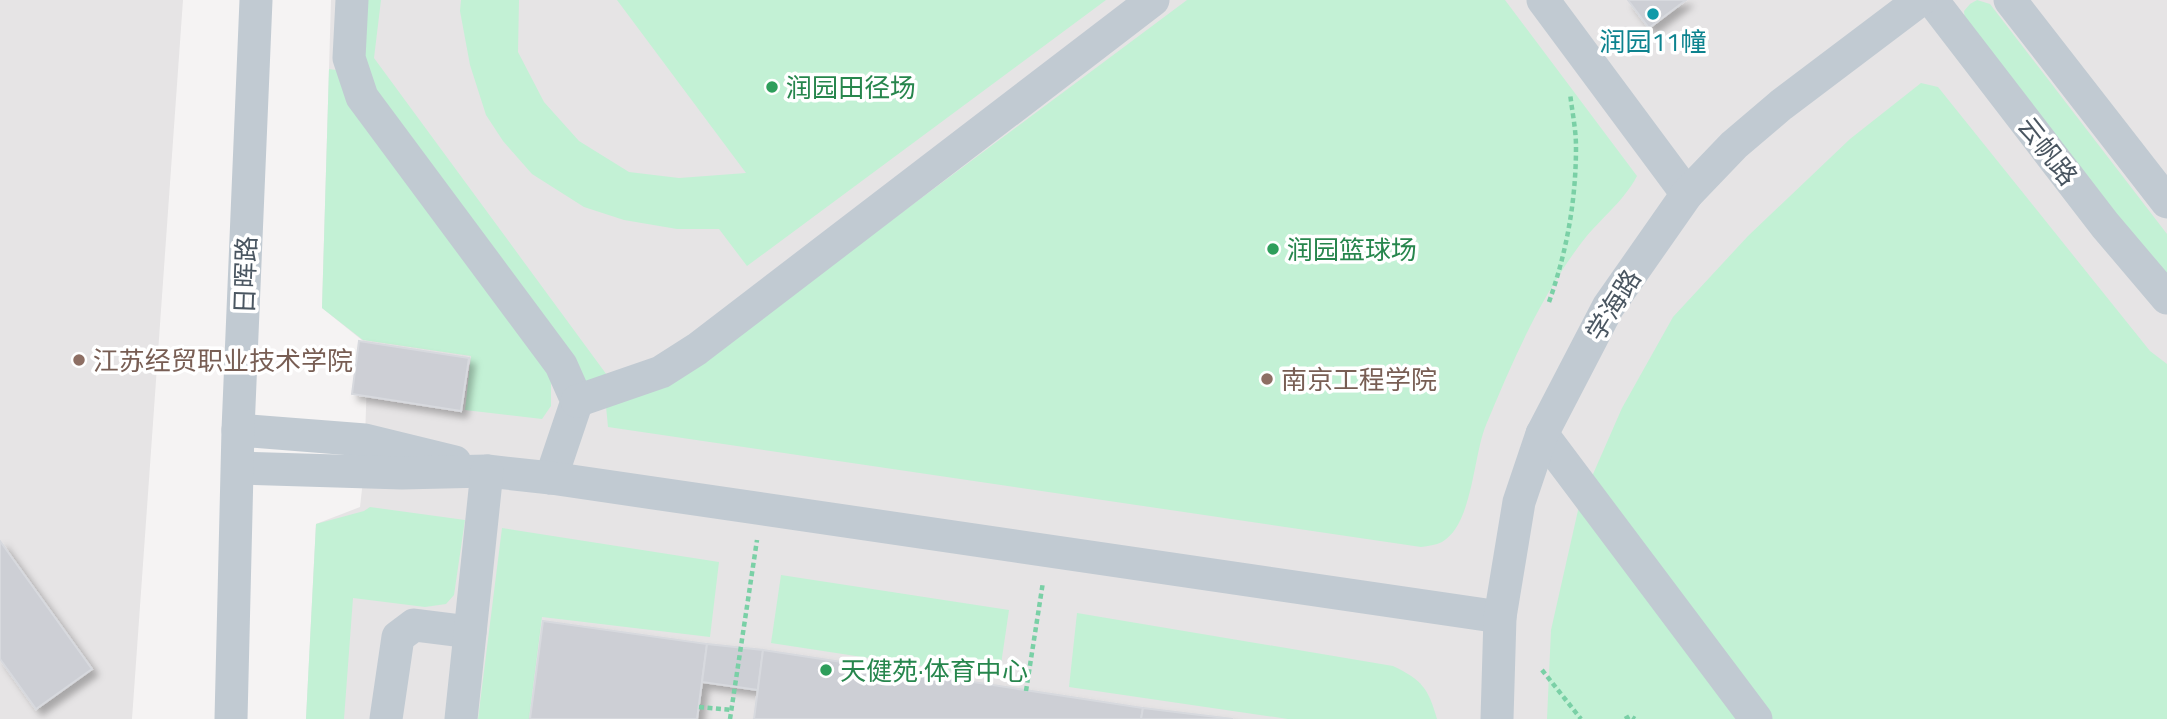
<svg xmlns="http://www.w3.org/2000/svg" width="2167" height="719" font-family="'Titillium Web','Noto Sans SC',sans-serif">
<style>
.education{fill:#e6e4e5}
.green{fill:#c3f1d5}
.building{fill:#cdcfd5;stroke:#d7d9de;stroke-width:2;filter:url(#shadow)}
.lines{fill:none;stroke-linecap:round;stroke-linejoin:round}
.path{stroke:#7ad0a6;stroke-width:4.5;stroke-dasharray:5 3.5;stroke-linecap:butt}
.minor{stroke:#c1cad2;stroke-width:33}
.culture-dot{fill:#0f9aa8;stroke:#fff;stroke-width:2.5}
.leisure-dot{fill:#2e9e5b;stroke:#fff;stroke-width:2.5}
.education-dot{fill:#8d6e63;stroke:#fff;stroke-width:2.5}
.labels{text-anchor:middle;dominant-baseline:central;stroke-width:7;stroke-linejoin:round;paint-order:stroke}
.culture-label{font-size:26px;fill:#0d838f;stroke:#fff}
.leisure-label{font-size:26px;fill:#27864d;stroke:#fff;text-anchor:start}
.street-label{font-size:26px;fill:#4a5661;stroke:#fff}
.education-label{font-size:26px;fill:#785e54;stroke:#fff;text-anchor:start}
</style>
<defs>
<filter id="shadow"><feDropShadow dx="6" dy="6" stdDeviation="3.5" flood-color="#0004"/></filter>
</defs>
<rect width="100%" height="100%" fill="#f5f3f3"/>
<g class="education">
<path d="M 0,0 L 183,0 L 132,719 L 0,719 Z"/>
<path d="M 331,0 L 2167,0 L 2167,719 L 306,719 L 316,524 L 360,507 L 364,471 L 368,345 L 322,308 Z"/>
</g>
<g class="green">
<path d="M 352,0 L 381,0 L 374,58 L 615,386 L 577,401 L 362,97 Z"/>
<path d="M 461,0 L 519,0 L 518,52 L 544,102 L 579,141 L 629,172 L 679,178 L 746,173 L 617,0 L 1106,0 L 747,266 L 719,229 L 677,229 L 624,220 L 584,207 L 532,174 L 503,141 L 486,115 L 470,65 L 460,11 Z"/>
<path d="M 1187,0 L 1505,0 L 1637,176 C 1623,203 1597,221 1579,246 C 1539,300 1512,362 1486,425 C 1473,456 1473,524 1442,542 C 1436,545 1428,546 1421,547 L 608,427 L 606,406 L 755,322 Z"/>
<path d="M 1977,0 L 1990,4 L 2167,234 L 2167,279 L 1965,22 L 1964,11 L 1970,4 Z"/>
<path d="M 329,69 L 343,71 L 551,375 L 551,406 L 542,419 L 465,410 L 471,356 L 363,340 L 322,308 Z"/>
<path d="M 1921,83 L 1938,87 L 2150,351 L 2167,364 L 2167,719 L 1547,719 L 1551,630 L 1579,506 L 1622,408 L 1673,317 L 1748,236 L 1850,139 Z"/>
<path d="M 370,507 L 465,520 L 454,595 L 446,604 L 425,607 L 353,598 L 344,719 L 306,719 L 316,524 L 364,511 Z"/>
<path d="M 502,528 L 719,562 L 710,637 L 542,617 L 529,719 L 478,719 Z"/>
<path d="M 781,575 L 1009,610 L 999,678 L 771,643 Z"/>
<path d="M 1077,613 L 1393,666 C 1422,680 1428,688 1437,719 L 1288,719 L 1069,687 Z"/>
</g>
<g class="building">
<path d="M 1628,0 L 1686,0 L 1649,28 Z"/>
<path d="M 359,341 L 469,358 L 461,411 L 352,394 Z"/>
<path d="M 0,541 L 92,669 L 36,709 L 0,659 Z"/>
<path d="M 543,621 L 707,644 L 697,719 L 530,719 Z"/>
<path d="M 707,644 L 763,650 L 758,690 L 702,682 Z"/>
<path d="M 763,650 L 1143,708 L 1141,719 L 754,719 Z"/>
<path d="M 1143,708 L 1233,719 L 1141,719 Z"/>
</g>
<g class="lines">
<g class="path">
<path d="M 1549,302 C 1567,251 1576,200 1576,147 C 1576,129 1572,111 1570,93"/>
<path d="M 1542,670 L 1581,719"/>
<path d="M 1026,691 L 1043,582"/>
<path d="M 699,707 L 732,710"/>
<path d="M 730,719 L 757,540"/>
<path d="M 1625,719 L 1630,716 L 1635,719"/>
</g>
<g class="minor">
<path d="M 352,0 L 349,58 L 362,97 L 561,365 L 577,401 L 551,478"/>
<path d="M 1543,0 L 1687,194"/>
<path d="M 1932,0 L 2105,225 L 2167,298"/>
<path d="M 2010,0 L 2167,202"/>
<path d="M 577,401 L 661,372 L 697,349 L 1153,0"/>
<path d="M 238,430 L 365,440 L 455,462"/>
<path d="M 1542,434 L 1756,719"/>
<path d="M 238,468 L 402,473 L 487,471 L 551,478 L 1500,617"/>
<path d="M 231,719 L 238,430 L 256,0"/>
<path d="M 386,719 L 398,637 L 414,625 L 470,632"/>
<path d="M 461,719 L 487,471"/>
<path d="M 1497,719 L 1500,617 L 1519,502 L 1542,434 L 1608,307 L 1687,194 L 1734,145 L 1781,105 L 1920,0"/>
</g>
</g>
<circle class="culture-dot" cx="1653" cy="14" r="7"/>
<g class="leisure-dot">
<circle cx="772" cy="87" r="7"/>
<circle cx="1273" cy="249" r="7"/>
<circle cx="826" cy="670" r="7"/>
</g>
<g class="education-dot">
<circle cx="79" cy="360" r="7"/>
<circle cx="1267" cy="379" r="7"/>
</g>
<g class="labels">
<g class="culture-label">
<text x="1653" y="41">润园11幢</text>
</g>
<g class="leisure-label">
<text x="786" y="87">润园田径场</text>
<text x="1287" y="249">润园篮球场</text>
<text x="840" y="670">天健苑·体育中心</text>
</g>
<g class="street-label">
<text transform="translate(2048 151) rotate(52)">云帆路</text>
<text transform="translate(245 275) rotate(-88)">日晖路</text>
<text transform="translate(1613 305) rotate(-58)">学海路</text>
</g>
<g class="education-label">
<text x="93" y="360">江苏经贸职业技术学院</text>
<text x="1281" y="379">南京工程学院</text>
</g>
</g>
</svg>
